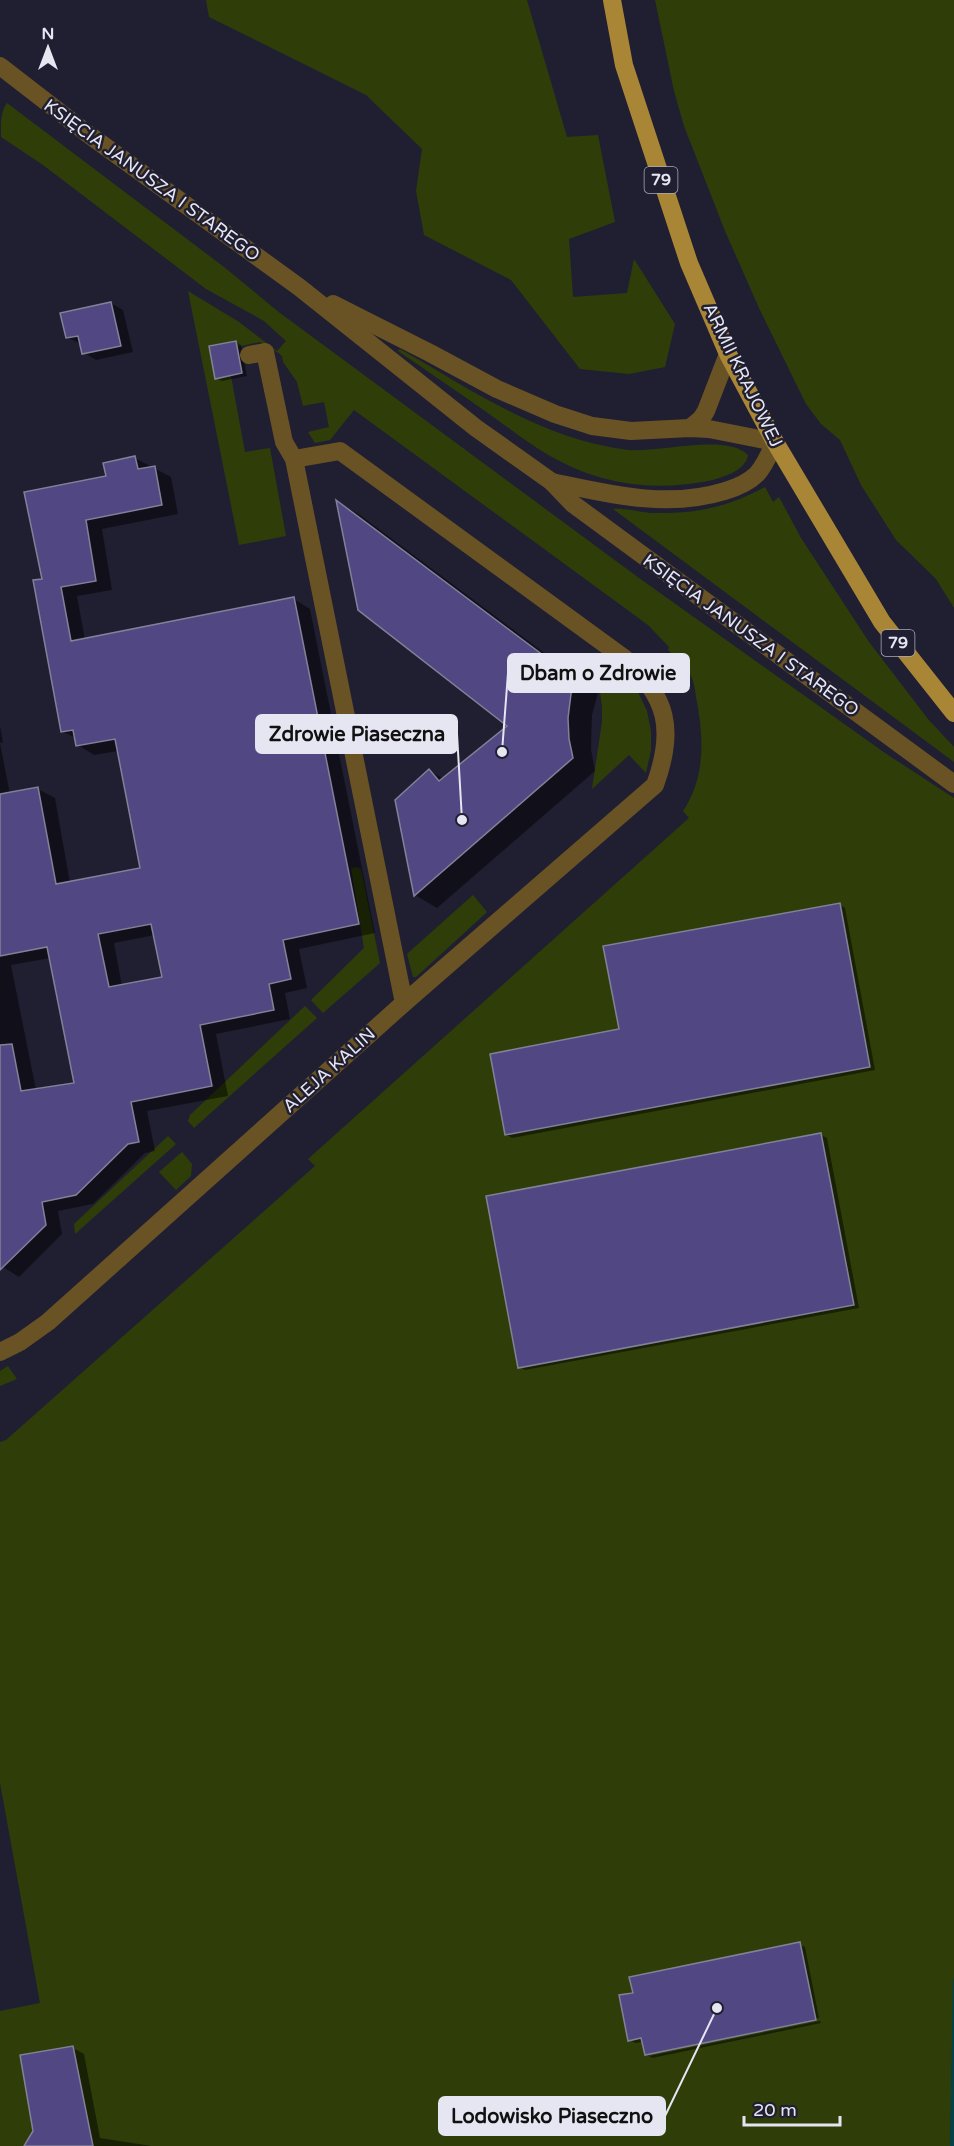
<svg xmlns="http://www.w3.org/2000/svg" width="954" height="2146" font-family="'Varela Round',sans-serif">
<style>
.green{fill:#2f3e09}
.water{fill:#034247}
.shadow{fill:#0007;fill-rule:evenodd}
.building{fill:#504783;stroke:#828198;stroke-width:1.5;fill-rule:evenodd}
.lines{fill:none;stroke-linecap:round;stroke-linejoin:round}
.minor{stroke:#695324;stroke-width:18}
.major{stroke:#a98636;stroke-width:18}
.labels{text-anchor:middle;dominant-baseline:central;stroke-width:5;stroke-linejoin:round;paint-order:stroke}
.shield{fill:#201f31;stroke:#abaab8;stroke-width:1.5}
.shield-label{font-size:16px;font-weight:bold;fill:#e6e5f2}
.street-label{font-size:18px;fill:#e6e5f2;stroke:#201f31}
.leader{fill:none;stroke:#e6e5f2;stroke-width:2}
.callout-dot{fill:#e6e5f2;stroke:#201f31;stroke-width:2}
.callout{fill:#e6e5f2;stroke:#e6e5f2;stroke-width:2}
.callout-label{font-size:20px;text-anchor:middle;font-weight:bold;fill:#111}
</style>
<rect width="100%" height="100%" fill="#201f31"/>
<g class="green">
<path d="M 206,0 L 527,0 L 567,137 L 598,135 L 615,222 L 569,239 L 573,297 L 627,293 L 634,259 L 675,324 L 665,367 L 629,374 L 580,369 L 511,280 L 424,235 L 416,191 L 422,149 L 366,95 L 209,17 Z"/>
<path d="M 655,0 L 954,0 L 954,608 L 936,579 L 896,540 L 861,485 L 840,440 L 821,424 L 806,404 L 759,308 L 725,231 L 684,126 L 674,91 Z"/>
<path d="M 7,103 L 224,267 L 280,313 L 639,578 L 885,753 L 954,798 L 954,1977 L 950,2146 L 0,2146 L 0,2011 L 40,2003 L 0,1783 L 0,1442 L 6,1440 L 315,1166 L 308,1159 L 689,818 L 683,811 C 706,777 704,736 696,697 C 695,690 694,681 690,674 C 685,665 676,657 668,650 L 669,647 L 648,625 L 354,410 L 330,440 L 315,443 L 308,432 L 329,427 L 324,402 L 303,406 L 297,382 L 283,362 L 282,356 C 276,350 268,348 260,342 L 237,347 L 236,341 L 209,346 L 215,378 L 231,376 L 245,452 L 270,448 L 286,536 L 239,545 L 188,291 L 239,322 L 277,351 L 286,341 L 264,321 L 206,289 L 43,165 L 1,137 C 1,125 0,112 7,103 Z"/>
<path d="M 400,349 C 472,390 543,440 628,450 C 659,453 726,433 748,455 C 746,471 721,478 708,481 C 649,492 597,484 545,453 C 527,442 509,428 492,416 C 461,394 429,372 398,351 Z"/>
<path d="M 765,487 L 773,502 L 779,497 L 801,538 L 869,642 L 928,719 L 954,747 L 954,762 L 613,509 C 625,508 639,512 651,513 C 695,514 726,508 765,487 Z"/>
<path d="M 595,655 L 634,684 L 647,711 L 651,731 L 651,750 L 646,773 L 629,755 L 592,789 L 602,722 L 602,707 Z"/>
<path d="M 357,867 L 361,869 L 380,963 L 323,1013 L 311,1000 L 364,948 L 351,868 Z"/>
<path d="M 473,895 L 487,912 L 416,977 L 413,977 L 407,954 Z"/>
<path d="M 305,1006 L 317,1018 L 194,1128 L 188,1121 L 190,1115 Z"/>
<path d="M 168,1136 L 176,1144 L 75,1234 L 74,1224 Z"/>
<path d="M 182,1152 L 192,1164 L 191,1176 L 176,1190 L 159,1172 Z"/>
<path d="M 8,1366 L 17,1379 L 0,1386 L 0,1371 Z"/>
</g>
<path class="water" d="M 954,1977 L 954,2146 L 950,2146 L 953,1979 Z"/>
<g class="shadow">
<path d="M 111,303 L 123,310 L 133,352 L 96,360 L 84,353 L 81,344 L 67,337 Z"/>
<path d="M 236,342 L 241,345 L 247,376 L 222,381 L 216,378 Z"/>
<path d="M 135,458 L 171,477 L 178,514 L 102,529 L 112,590 L 77,596 L 85,640 L 294,599 L 310,609 L 375,933 L 299,949 L 307,988 L 285,993 L 290,1019 L 216,1034 L 228,1096 L 147,1111 L 155,1151 L 145,1153 L 93,1204 L 58,1211 L 62,1234 L 19,1277 L 3,1267 L 0,1250 L 0,726 L 3,742 L 0,743 L 10,794 L 38,789 L 55,798 L 70,883 L 142,869 L 118,751 L 94,755 L 78,745 L 77,739 L 62,731 L 44,580 L 108,477 ZM 155,935 L 163,978 L 122,986 L 114,943 ZM 51,958 L 76,1084 L 36,1090 L 11,965 Z"/>
<path d="M 339,503 L 360,515 L 598,693 L 592,715 L 591,749 L 595,771 L 437,908 L 415,895 L 430,771 L 444,779 L 510,726 Z"/>
<path d="M 839,904 L 845,908 L 875,1070 L 512,1138 L 506,1134 L 620,1030 Z"/>
<path d="M 821,1135 L 827,1138 L 859,1308 L 525,1370 L 520,1367 Z"/>
<path d="M 799,1944 L 805,1947 L 819,2018 L 649,2053 L 649,2056 L 646,2054 L 643,2042 L 635,2043 L 630,2040 L 635,1994 Z"/>
<path d="M 820,2021 L 821,2023 L 652,2058 L 649,2056 Z"/>
<path d="M 73,2048 L 84,2054 L 100,2138 L 152,2146 L 25,2146 L 35,2131 Z"/>
</g>
<g class="building">
<path d="M 111,302 L 121,346 L 82,354 L 78,336 L 66,338 L 60,313 Z"/>
<path d="M 236,341 L 242,373 L 215,379 L 209,346 Z"/>
<path d="M 135,456 L 138,469 L 155,466 L 162,505 L 86,520 L 96,581 L 61,587 L 71,641 L 294,597 L 359,924 L 283,940 L 291,979 L 269,984 L 274,1010 L 200,1025 L 212,1086 L 131,1102 L 139,1142 L 128,1144 L 76,1195 L 42,1202 L 46,1225 L 0,1270 L 0,1045 L 12,1044 L 21,1091 L 74,1083 L 47,947 L 0,956 L 0,794 L 38,787 L 56,884 L 140,868 L 115,739 L 76,746 L 73,730 L 61,732 L 33,580 L 42,579 L 24,492 L 106,476 L 103,463 ZM 151,924 L 162,977 L 109,987 L 98,934 Z"/>
<path d="M 336,500 L 575,679 L 571,694 L 568,718 L 569,739 L 573,758 L 414,896 L 395,800 L 429,769 L 439,781 L 507,726 L 358,610 Z"/>
<path d="M 840,903 L 870,1067 L 505,1135 L 490,1054 L 619,1029 L 603,946 Z"/>
<path d="M 821,1133 L 854,1305 L 518,1368 L 486,1196 Z"/>
<path d="M 800,1942 L 816,2020 L 645,2055 L 641,2038 L 628,2041 L 619,1995 L 633,1993 L 629,1977 Z"/>
<path d="M 73,2046 L 93,2146 L 24,2146 L 33,2131 L 20,2055 Z"/>
</g>
<g class="lines">
<g class="minor">
<path d="M 0,66 L 88,134 L 299,287 L 476,428 L 552,482 L 573,504 L 954,784"/>
<path d="M 333,304 L 430,353 L 497,389 L 555,414 L 592,426 L 631,431 L 690,428 L 709,429 L 775,442 C 770,453 765,465 757,474 C 749,482 735,488 725,491 C 667,509 609,494 552,482"/>
<path d="M 249,355 L 265,352 L 284,442 L 294,459 L 404,1003"/>
<path d="M 690,428 L 701,419 L 706,411 L 728,354"/>
<path d="M 0,1352 L 20,1342 L 48,1322 L 404,1003 L 655,785 C 675,730 668,697 624,658 L 340,451 L 294,459"/>
</g>
<path class="major" d="M 612,0 L 624,65 L 689,263 L 728,354 L 775,442 L 882,622 L 954,713"/>
</g>
<g class="labels">
<g class="shield">
<rect x="644.5" y="167" width="33" height="26" rx="4.5"/>
<rect x="881.5" y="630" width="33" height="26" rx="4.5"/>
</g>
<g class="shield-label">
<text x="661" y="180">79</text>
<text x="898" y="643">79</text>
</g>
<g class="street-label">
<text transform="translate(152 180) rotate(36)">KSIĘCIA JANUSZA I STAREGO</text>
<text transform="translate(743 375) rotate(64)">ARMII KRAJOWEJ</text>
<text transform="translate(751 635) rotate(36)">KSIĘCIA JANUSZA I STAREGO</text>
<text transform="translate(329 1070) rotate(-42)">ALEJA KALIN</text>
</g>
</g>
<path class="leader" d="M502 752L508 673M462 820L457 734M717 2008L665 2116"/>
<g class="callout-dot">
<circle cx="502" cy="752" r="6"/>
<circle cx="462" cy="820" r="6"/>
<circle cx="717" cy="2008" r="6"/>
</g>
<g class="callout">
<rect x="508" y="654" width="181" height="38" rx="6"/>
<rect x="256" y="715" width="201" height="38" rx="6"/>
<rect x="439" y="2097" width="226" height="38" rx="6"/>
</g>
<g class="callout-label">
<text x="598" y="680">Dbam o Zdrowie</text>
<text x="357" y="741">Zdrowie Piaseczna</text>
<text x="552" y="2123">Lodowisko Piaseczno</text>
</g>
<g transform="translate(48 48)" stroke="#201f31" stroke-width="4.5" paint-order="stroke">
<path d="M0-4.5L10 22L0 15L-10 22Z" fill="#e6e5f2"/>
<text y="-9" font-size="16" font-weight="bold" text-anchor="middle" fill="#e6e5f2">N</text>
</g>
<path d="M744 2116v9h96v-9" fill="none" stroke="#e6e5f2" stroke-width="3"/>
<text x="753" y="2116" font-size="18" fill="#e6e5f2" stroke="#201f31" stroke-width="4.5" paint-order="stroke">20 m</text>
</svg>
